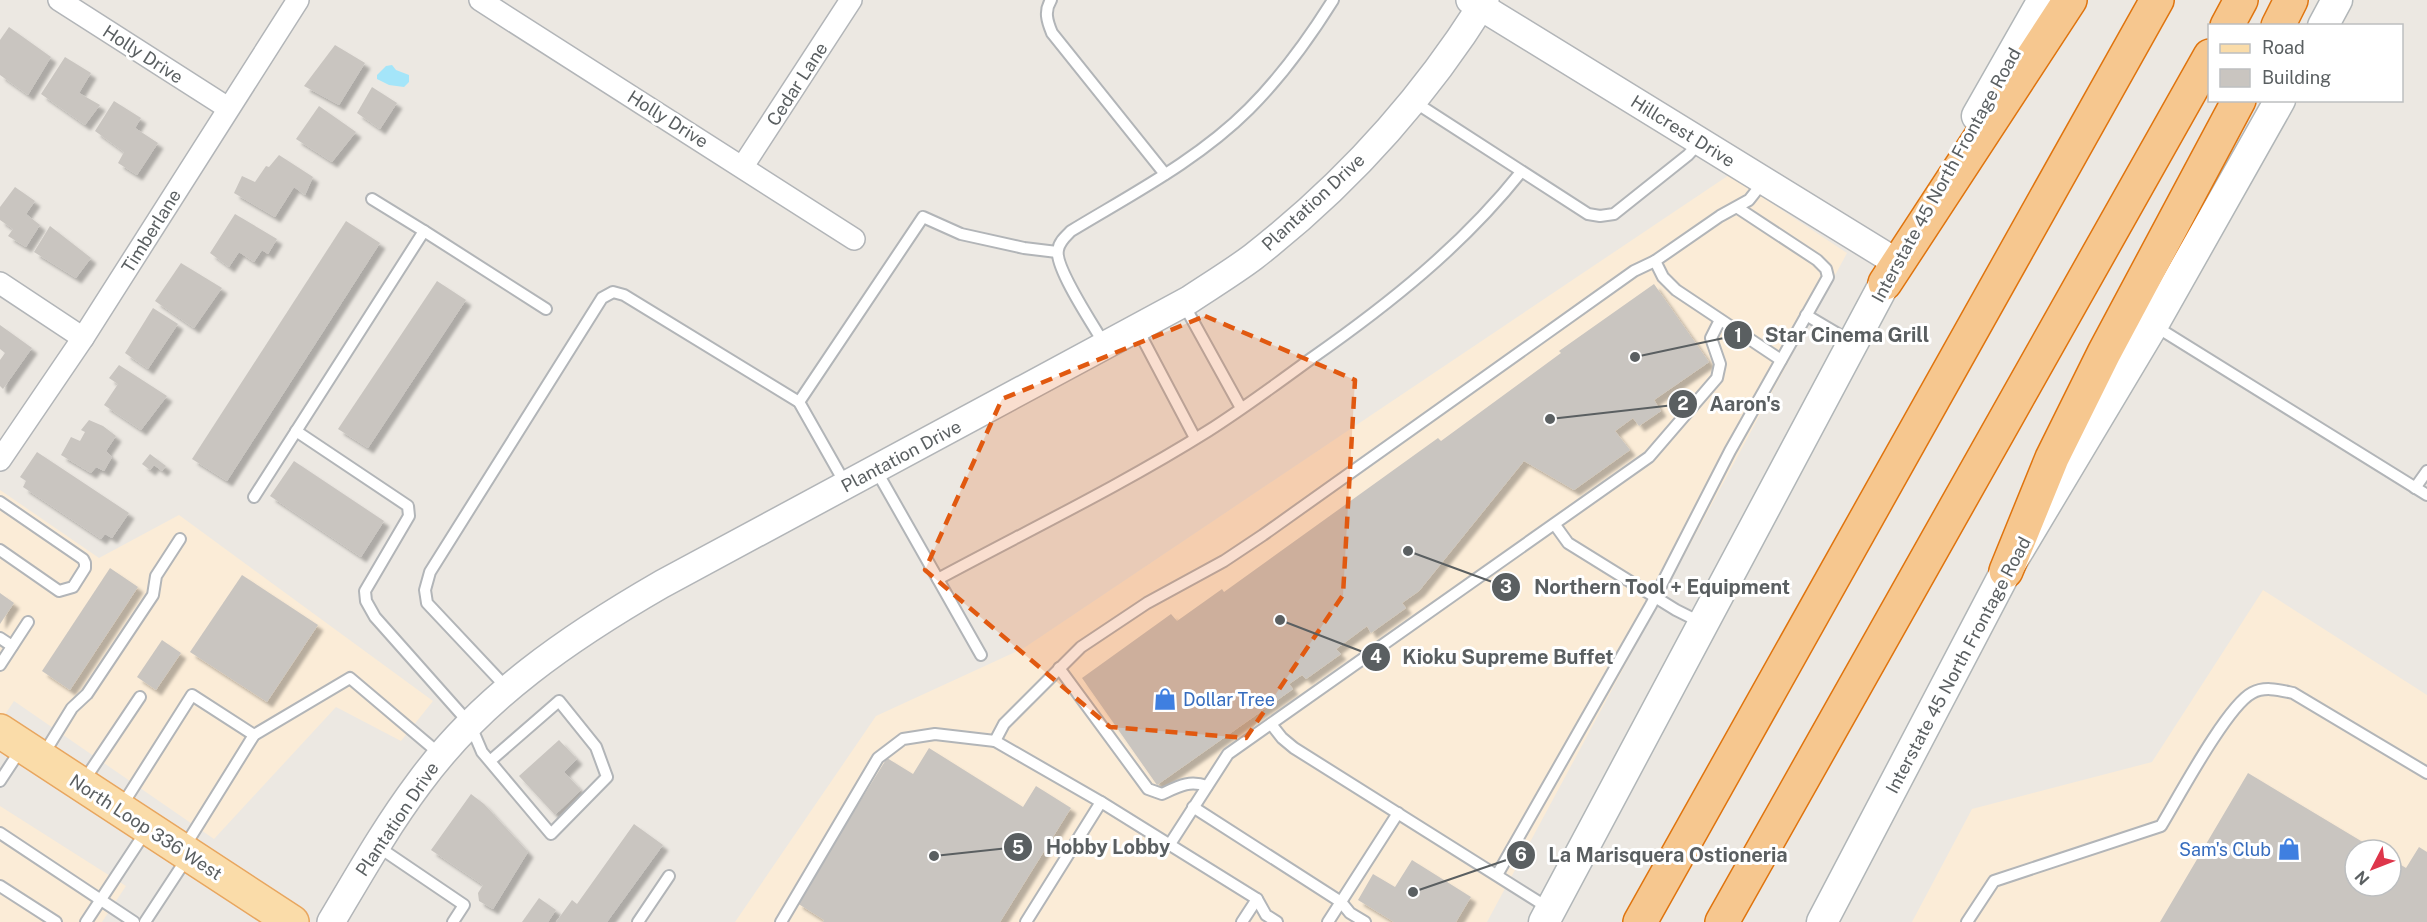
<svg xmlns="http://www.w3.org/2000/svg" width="2427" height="922" font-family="'Public Sans',sans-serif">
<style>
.commercial{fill:#fbecd7;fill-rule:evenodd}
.water{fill:#a4e5f9}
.building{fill:#c9c5c0;filter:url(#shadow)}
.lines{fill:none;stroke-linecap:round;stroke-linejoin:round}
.service-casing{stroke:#b2b5b8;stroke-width:14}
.minor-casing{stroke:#b2b5b8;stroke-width:24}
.tertiary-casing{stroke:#b2b5b8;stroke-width:30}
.secondary-casing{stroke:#b1b6b8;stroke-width:33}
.primary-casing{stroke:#e8a65f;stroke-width:36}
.motorway-casing{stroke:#df740e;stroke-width:36}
.service{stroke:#fff;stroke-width:10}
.minor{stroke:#fff;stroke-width:21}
.tertiary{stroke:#fff;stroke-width:27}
.secondary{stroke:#fff;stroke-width:30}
.primary{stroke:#fadca9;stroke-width:33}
.motorway{stroke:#f6c78f;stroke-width:33}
.marked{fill:#e15910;fill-opacity:0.2;stroke:#e15910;stroke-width:4.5;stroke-dasharray:12 8;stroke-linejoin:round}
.labels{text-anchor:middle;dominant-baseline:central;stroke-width:6;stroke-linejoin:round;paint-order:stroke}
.street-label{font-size:18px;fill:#5a5f61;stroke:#fff}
.shop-label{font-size:18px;fill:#366cbe;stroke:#fff;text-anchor:start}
.leader{fill:none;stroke:#5a5f61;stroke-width:2}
.callout-dot{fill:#5a5f61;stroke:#fff;stroke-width:2}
.mark-label{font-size:18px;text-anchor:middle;font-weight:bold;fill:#fff}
.callout-label{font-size:20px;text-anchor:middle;font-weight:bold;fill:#5a5f61;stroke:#fff;stroke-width:6;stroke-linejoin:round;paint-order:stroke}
</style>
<defs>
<filter id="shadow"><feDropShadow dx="5.5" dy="5.5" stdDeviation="1.5" flood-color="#0004"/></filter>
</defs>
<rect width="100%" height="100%" fill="#ece8e2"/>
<g class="commercial">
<path d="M 1729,175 L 1847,253 L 1487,922 L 735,922 L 876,716 L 1024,648 Z"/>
<path d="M 0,490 L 99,558 L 179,515 L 433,701 L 401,741 L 336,707 L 214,839 L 14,701 L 0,722 Z"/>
<path d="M 2263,590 L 2427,695 L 2427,922 L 1912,922 L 1972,809 L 2152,762 ZM 2355,850 L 2391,850 L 2391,886 L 2355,886 Z"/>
<path d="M 0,806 L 126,886 L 102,922 L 0,922 Z"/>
</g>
<path class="water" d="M 392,65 L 396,70 L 409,75 L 409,82 L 404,87 L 389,85 L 377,79 L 377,75 L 386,66 Z"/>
<g class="building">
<path d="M 9,27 L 51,57 L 28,95 L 0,75 L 0,40 Z"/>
<path d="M 335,45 L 365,63 L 339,105 L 304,86 Z"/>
<path d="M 65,57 L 91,73 L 79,93 L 100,105 L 85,125 L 41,94 Z"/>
<path d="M 372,87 L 397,103 L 380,129 L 357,113 Z"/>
<path d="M 114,101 L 141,118 L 135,128 L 158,143 L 137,175 L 118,163 L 124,152 L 95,131 Z"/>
<path d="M 319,106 L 356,132 L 332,162 L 296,139 Z"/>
<path d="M 279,155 L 313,177 L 305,195 L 294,187 L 275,217 L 234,193 L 242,176 L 255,182 L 266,166 L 269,167 Z"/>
<path d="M 15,187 L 35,201 L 26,214 L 40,225 L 26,247 L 8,236 L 13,229 L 0,220 L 0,207 Z"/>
<path d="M 235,214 L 277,239 L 268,254 L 262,250 L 254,262 L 239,252 L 229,267 L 210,253 Z"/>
<path d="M 346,221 L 380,243 L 227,481 L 192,459 Z"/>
<path d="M 50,226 L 91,258 L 76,278 L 34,252 Z"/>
<path d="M 181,263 L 222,288 L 194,328 L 155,301 Z"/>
<path d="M 437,281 L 466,300 L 368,448 L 338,429 Z"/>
<path d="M 1654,284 L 1709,362 L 1654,400 L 1661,411 L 1639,426 L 1633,418 L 1615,431 L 1630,450 L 1574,490 L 1524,461 L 1419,591 L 1402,603 L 1406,608 L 1371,633 L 1367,626 L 1336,649 L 1341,654 L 1306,679 L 1302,675 L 1289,684 L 1293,689 L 1157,785 L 1082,678 L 1171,614 L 1177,621 L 1222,589 L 1224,592 L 1438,438 L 1441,441 L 1561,353 L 1559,351 Z"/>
<path d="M 153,308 L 178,324 L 148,369 L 125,353 Z"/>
<path d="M 0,325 L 32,348 L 3,389 L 0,386 L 0,360 L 5,353 L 0,349 Z"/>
<path d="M 119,365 L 167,396 L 141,430 L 104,405 L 118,384 L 109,378 Z"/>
<path d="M 89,420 L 103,426 L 116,436 L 106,451 L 112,457 L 104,471 L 96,467 L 91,473 L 61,455 L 71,437 L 80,441 L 85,432 L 81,430 Z"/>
<path d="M 37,452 L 129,513 L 112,538 L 105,534 L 101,539 L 23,487 L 26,481 L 20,477 Z"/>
<path d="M 150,454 L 166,466 L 162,471 L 154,465 L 150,470 L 142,464 Z"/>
<path d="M 294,461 L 384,521 L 361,557 L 270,496 Z"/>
<path d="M 110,568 L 138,587 L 70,690 L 42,671 Z"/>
<path d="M 242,575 L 318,625 L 267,702 L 190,652 Z"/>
<path d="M 0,593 L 14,603 L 0,624 Z"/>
<path d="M 162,640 L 181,653 L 156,690 L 137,677 Z"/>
<path d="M 559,740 L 577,759 L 564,772 L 581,790 L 555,815 L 519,776 Z"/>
<path d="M 929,748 L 1023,807 L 1036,786 L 1071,808 L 1000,922 L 823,922 L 824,920 L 797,903 L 887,758 L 913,774 Z"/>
<path d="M 2248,773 L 2376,850 L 2355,850 L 2355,886 L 2391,886 L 2391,859 L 2406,868 L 2419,847 L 2427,852 L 2427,922 L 2160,922 Z"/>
<path d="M 471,794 L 484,804 L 528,852 L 493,909 L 479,901 L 478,893 L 483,885 L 431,850 Z"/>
<path d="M 634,824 L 663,845 L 607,922 L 556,922 L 572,900 L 577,904 Z"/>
<path d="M 1412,860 L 1471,897 L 1456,922 L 1394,922 L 1358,900 L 1373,874 L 1395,887 Z"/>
<path d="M 539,898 L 556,910 L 548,922 L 522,922 Z"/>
</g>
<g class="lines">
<g class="service-casing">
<g id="service">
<path d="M 1051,0 C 1044,11 1047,21 1052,33 L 1165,174"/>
<path d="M 1413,101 L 1588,214 L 1600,216 L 1614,214 L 1688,155 L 1700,142"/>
<path d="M 372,199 L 424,231"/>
<path d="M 1655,261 L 1663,277 L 1676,290 L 1781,360"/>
<path d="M 1183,303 L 1241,408"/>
<path d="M 1806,315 L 1850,341"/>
<path d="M 2155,326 L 2427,495"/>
<path d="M 1138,330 L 1195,438"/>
<path d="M 1105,345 C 1095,328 1054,267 1058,250 C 1059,242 1065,237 1071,231 C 1132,194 1198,160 1249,109 C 1282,76 1308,40 1333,0"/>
<path d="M 799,402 L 923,217 L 961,234 L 1024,248 L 1057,252"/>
<path d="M 296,431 L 408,506 L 409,516 L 365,591 L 366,601 L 375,617 L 470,724 L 482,752 L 551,834 L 607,777 L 596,747 L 559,701 L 490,761"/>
<path d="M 876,470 L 981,655"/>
<path d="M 2415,488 L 2427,471"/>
<path d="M 254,497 L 424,231 L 546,309"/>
<path d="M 0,502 L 83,559 L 85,563 L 85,568 L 73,587 L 59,591 L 0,550"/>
<path d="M 1555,525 L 1568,543 L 1676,610 L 1702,623"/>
<path d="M 938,579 C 1027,531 1122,485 1208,431 C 1244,408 1278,383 1312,358 C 1389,304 1462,246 1521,172"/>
<path d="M 0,638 L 12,646"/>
<path d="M 0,665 L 28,622"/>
<path d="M 1059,668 L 1148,789 L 1162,794 C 1179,786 1189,780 1207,786"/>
<path d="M 507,688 L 427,603 L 425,590 L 430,572 L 602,298 L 613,292 L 624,295 L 799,402 L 846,485"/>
<path d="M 1271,724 L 1282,738 L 1294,748 L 1550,909"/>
<path d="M 995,741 L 1004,724 L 1081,647 L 1147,603 L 1224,561 L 1263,535 L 1634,271 L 1655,261 L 1720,216 L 1749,200 L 1764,181"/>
<path d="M 43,755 L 72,708 L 87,694 L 153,595 L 156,576 L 180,539"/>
<path d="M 0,781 L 21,749"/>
<path d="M 83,782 L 140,697"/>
<path d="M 121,807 L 192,695 L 254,735"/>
<path d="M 1193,807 L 1341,902 L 1350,913 L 1365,922"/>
<path d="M 0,833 L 134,922"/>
<path d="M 1170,844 L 1228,754 L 1649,457 L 1717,378 L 1720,364 L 1711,338 L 1720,320"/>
<path d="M 185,846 L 254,735 L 350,678 L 441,755"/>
<path d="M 377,846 L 464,905 L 453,922"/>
<path d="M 1497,875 L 1651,605 L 1730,451 L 1828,277 L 1826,269 L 1817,260 L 1738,208"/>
<path d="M 0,886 L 56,922"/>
<path d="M 86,922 L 146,831"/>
<path d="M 145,922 L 187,858"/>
<path d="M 638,922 L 669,876"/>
<path d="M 781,922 L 878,758 L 903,739 L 935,734 L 995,741 L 1101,802"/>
<path d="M 1026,922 L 1101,802 L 1257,899 L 1266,915 L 1277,922"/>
<path d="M 1242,922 L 1257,899"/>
<path d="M 1328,922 L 1398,813"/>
<path d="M 1967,922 L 1994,881 L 2161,826 C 2178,798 2227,706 2252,693 C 2265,686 2279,690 2293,693 L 2427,773"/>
</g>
</g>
<g class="minor-casing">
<g id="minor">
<path d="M 59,0 L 228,108"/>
<path d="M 480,0 L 854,239"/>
<path d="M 743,166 L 851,0"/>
<path d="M 0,283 L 83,338"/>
<path d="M 0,460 L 83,338 L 298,0"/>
</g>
</g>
<g class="tertiary-casing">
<g id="tertiary">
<path d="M 1470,0 L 1896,262"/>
<path d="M 331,922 C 359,875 386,827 419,783 C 482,697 570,637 662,584 L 1189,300 C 1210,286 1233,272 1253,257 C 1344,186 1424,98 1485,0"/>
</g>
</g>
<g class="secondary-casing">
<g id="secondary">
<path d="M 2323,26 L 2337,0"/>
<path d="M 1977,116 L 2043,0"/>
<path d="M 1544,922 L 1897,260"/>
<path d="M 1822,922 L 2006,571 L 2153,325 L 2280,100"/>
</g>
</g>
<g class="primary-casing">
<path id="primary" d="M 0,731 L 292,922"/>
</g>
<g class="motorway-casing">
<g id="motorway">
<path d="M 2227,26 L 2241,0"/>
<path d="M 2278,26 L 2291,0"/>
<path d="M 1885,283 L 2070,0"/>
<path d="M 2006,571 L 2052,458 L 2104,353 L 2239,100"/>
<path d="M 1640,922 L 2157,0"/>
<path d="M 1722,922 L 2210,56"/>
</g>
</g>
<use href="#service" class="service"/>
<use href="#minor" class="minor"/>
<use href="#tertiary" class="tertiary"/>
<use href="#secondary" class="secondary"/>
<use href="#primary" class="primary"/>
<use href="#motorway" class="motorway"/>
</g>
<path class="marked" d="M 1205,316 L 1355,380 L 1343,595 L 1246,738 L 1110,727 L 925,570 L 1002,399 Z"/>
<defs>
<g id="shop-bare" transform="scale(1.8)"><path d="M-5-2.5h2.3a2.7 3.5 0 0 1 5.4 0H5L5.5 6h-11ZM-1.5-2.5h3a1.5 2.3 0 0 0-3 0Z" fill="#3f7fe0" stroke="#fff" stroke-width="2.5" paint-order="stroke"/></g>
</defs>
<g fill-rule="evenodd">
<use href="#shop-bare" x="1165" y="699"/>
<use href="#shop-bare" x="2289" y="849"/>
</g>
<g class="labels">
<g class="street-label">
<text transform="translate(143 54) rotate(33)">Holly Drive</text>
<text transform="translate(797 84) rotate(-57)">Cedar Lane</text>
<text transform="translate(668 119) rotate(32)">Holly Drive</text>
<text transform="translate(1683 131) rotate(32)">Hillcrest Drive</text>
<text transform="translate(1946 175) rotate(-61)">Interstate 45 North Frontage Road</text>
<text transform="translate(1313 202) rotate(-43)">Plantation Drive</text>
<text transform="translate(151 231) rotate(-58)">Timberlane</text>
<text transform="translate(901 456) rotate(-28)">Plantation Drive</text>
<text transform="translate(1958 665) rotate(-62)">Interstate 45 North Frontage Road</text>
<text transform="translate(397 819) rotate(-56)">Plantation Drive</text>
<text transform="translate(146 827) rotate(33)">North Loop 336 West</text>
</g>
<g class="shop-label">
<text x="1183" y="699">Dollar Tree</text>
<text x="2271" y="849" text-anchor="end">Sam's Club</text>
</g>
</g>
<path class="leader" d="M1635 357L1738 335M1550 419L1683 404M1408 551L1506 587M1280 620L1376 657M934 856L1018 847M1413 892L1521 855"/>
<g class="callout-dot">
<circle cx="1635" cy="357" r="6"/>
<circle cx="1550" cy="419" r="6"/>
<circle cx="1408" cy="551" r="6"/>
<circle cx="1280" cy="620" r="6"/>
<circle cx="934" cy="856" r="6"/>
<circle cx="1413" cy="892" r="6"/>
<circle cx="1738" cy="335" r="15"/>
<circle cx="1683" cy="404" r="15"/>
<circle cx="1506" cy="587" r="15"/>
<circle cx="1376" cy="657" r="15"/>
<circle cx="1018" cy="847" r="15"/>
<circle cx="1521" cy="855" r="15"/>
</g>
<g class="mark-label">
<text x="1738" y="342">1</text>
<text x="1683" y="410">2</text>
<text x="1506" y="593">3</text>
<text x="1376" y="663">4</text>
<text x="1018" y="854">5</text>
<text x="1521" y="861">6</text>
</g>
<g class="callout-label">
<text x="1847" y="342">Star Cinema Grill</text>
<text x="1745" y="411">Aaron's</text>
<text x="1662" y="594">Northern Tool + Equipment</text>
<text x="1508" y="664">Kioku Supreme Buffet</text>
<text x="1108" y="854">Hobby Lobby</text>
<text x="1668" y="862">La Marisquera Ostioneria</text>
</g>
<rect x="2208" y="24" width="195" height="78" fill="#ffffff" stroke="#bdbfc0" stroke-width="1.5"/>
<rect x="2220" y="44" width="30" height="9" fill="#fadca9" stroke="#bdbfc0" stroke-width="1.5"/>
<text x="2262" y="54" font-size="18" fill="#5a5f61">Road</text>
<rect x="2220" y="69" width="30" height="18" fill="#c9c5c0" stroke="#bdbfc0" stroke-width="1.5"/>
<text x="2262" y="84" font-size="18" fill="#5a5f61">Building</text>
<g transform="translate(2373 868) rotate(228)"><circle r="28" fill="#ffffff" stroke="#bdbfc0" stroke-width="1.5"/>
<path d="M0-4.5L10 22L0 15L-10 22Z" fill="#de364b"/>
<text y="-9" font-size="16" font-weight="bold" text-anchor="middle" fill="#5a5f61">N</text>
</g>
</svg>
